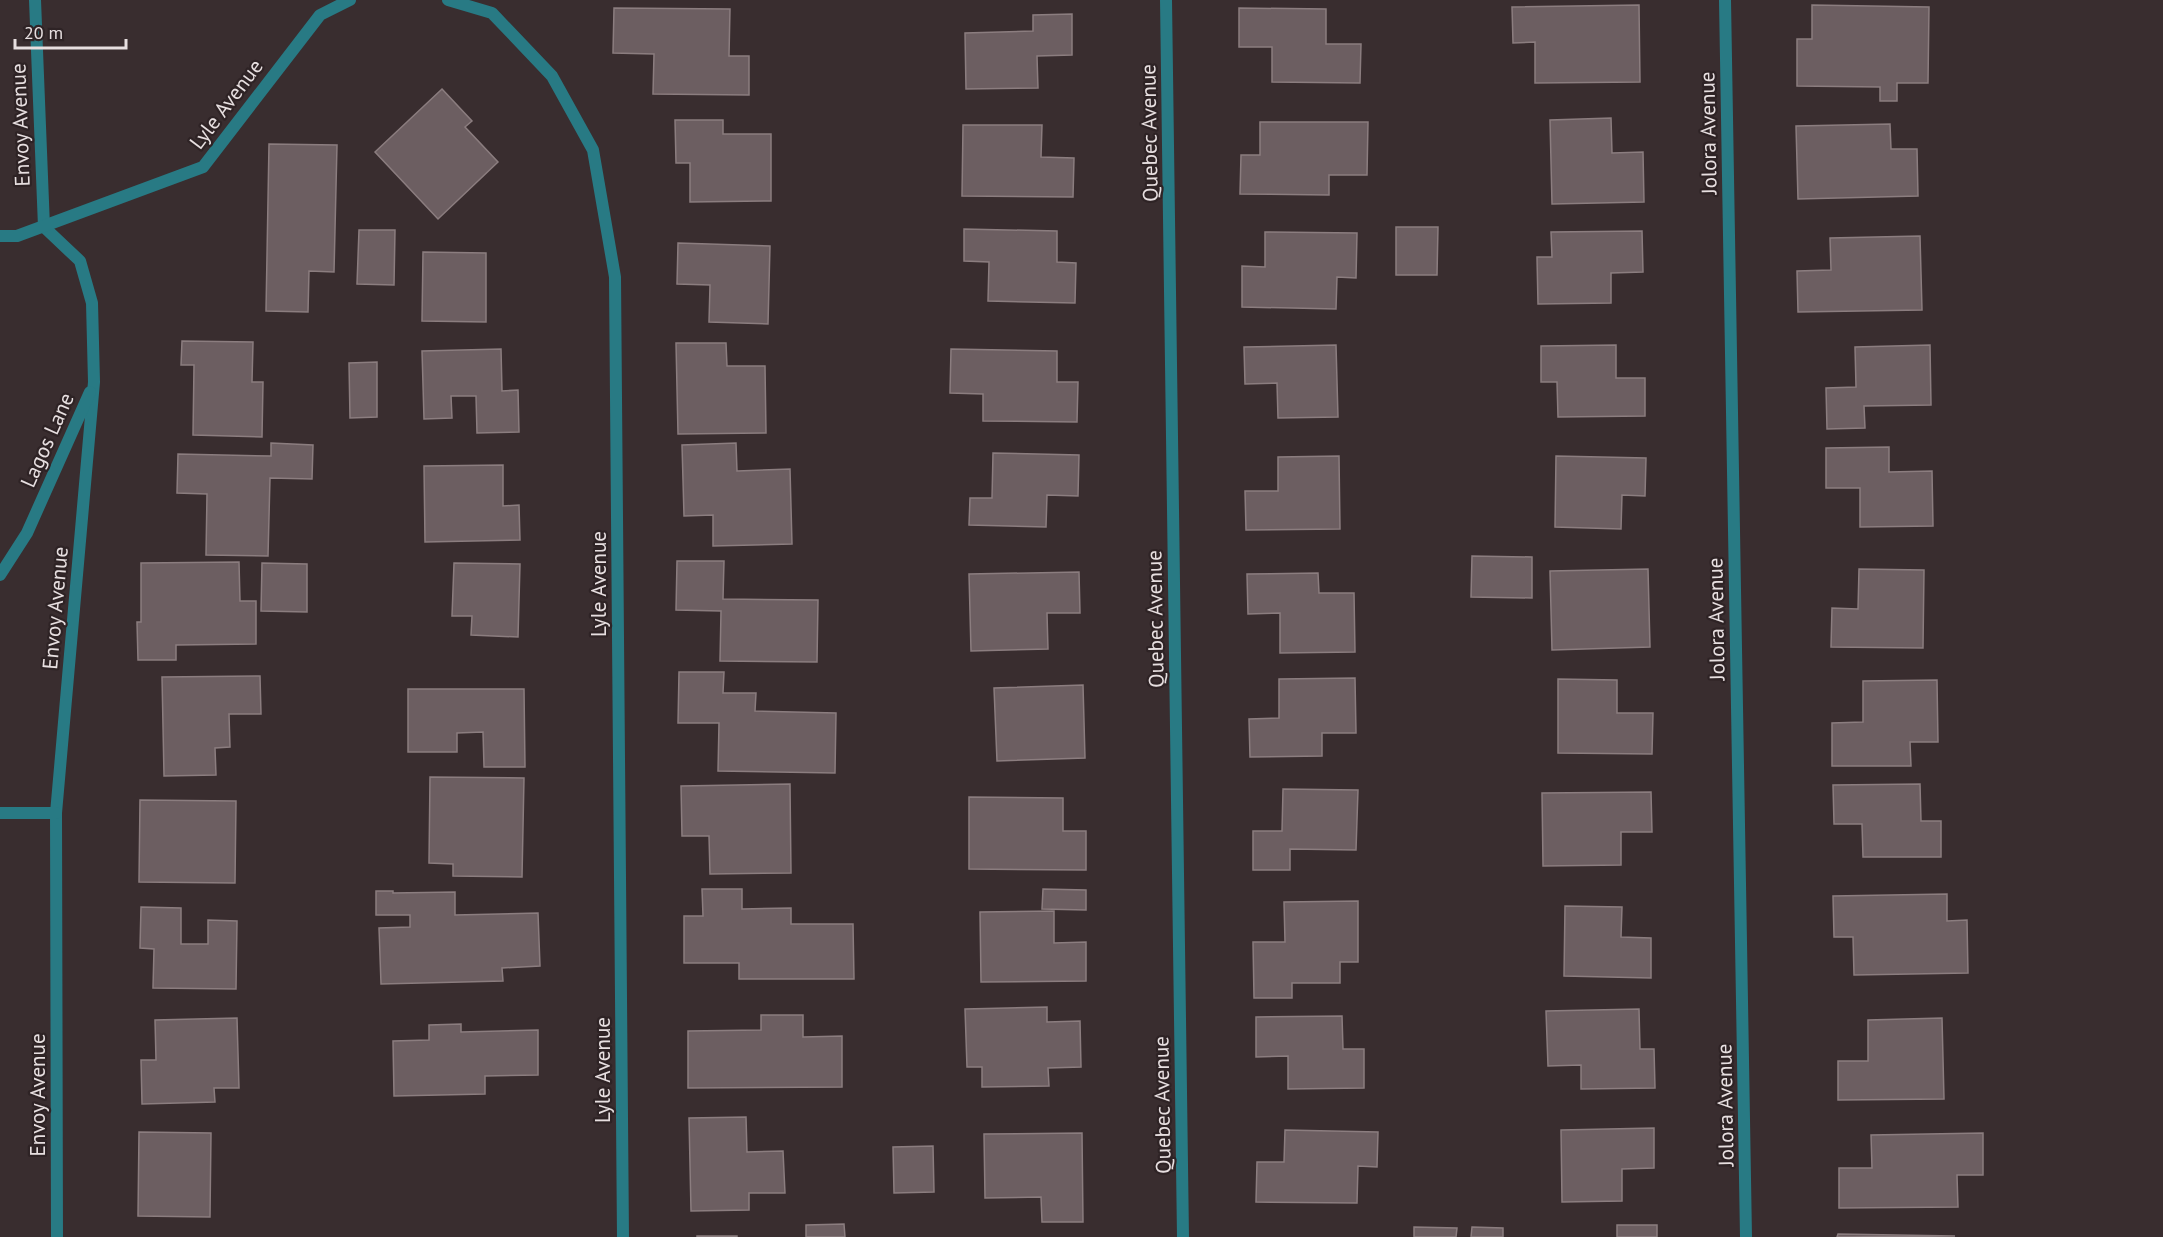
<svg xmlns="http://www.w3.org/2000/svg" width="2163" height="1237" font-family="'PT Sans',sans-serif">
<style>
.building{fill:#6c5e61;stroke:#8b7d7f;stroke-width:1.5}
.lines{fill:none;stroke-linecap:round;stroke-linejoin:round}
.street{stroke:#287a84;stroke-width:12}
.labels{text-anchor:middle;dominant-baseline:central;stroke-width:4.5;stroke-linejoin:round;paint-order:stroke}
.street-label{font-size:21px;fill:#e7dfe0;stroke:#2e2325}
</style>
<rect width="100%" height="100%" fill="#392d2f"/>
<g class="building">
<path d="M 1639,5 L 1640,82 L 1535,83 L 1535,42 L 1513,43 L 1512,7 Z"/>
<path d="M 1812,5 L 1929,7 L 1928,83 L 1897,83 L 1897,101 L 1880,101 L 1880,87 L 1797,86 L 1797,39 L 1812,39 Z"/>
<path d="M 614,8 L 730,9 L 729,56 L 749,56 L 749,95 L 653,94 L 654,54 L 613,53 Z"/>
<path d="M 1239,8 L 1326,9 L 1326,44 L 1361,44 L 1360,83 L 1272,82 L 1272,47 L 1239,47 Z"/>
<path d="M 1072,14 L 1072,55 L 1037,56 L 1038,88 L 966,89 L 965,33 L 1033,31 L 1033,15 Z"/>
<path d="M 442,89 L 472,121 L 465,127 L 498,162 L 438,219 L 375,152 Z"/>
<path d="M 1611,118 L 1612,153 L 1643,152 L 1644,202 L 1552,204 L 1550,120 Z"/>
<path d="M 675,120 L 723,120 L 723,134 L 771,134 L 771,201 L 690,202 L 690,163 L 676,163 Z"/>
<path d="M 1260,122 L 1368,122 L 1367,175 L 1329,175 L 1329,195 L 1240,194 L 1241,155 L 1260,155 Z"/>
<path d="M 1890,124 L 1891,149 L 1917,149 L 1918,196 L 1798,199 L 1796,126 Z"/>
<path d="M 963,125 L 1042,125 L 1041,157 L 1074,158 L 1073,197 L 962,196 Z"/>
<path d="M 269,144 L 337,145 L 334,272 L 309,271 L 308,312 L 266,311 Z"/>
<path d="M 1396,227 L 1438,227 L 1437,275 L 1396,275 Z"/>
<path d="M 964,229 L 1057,231 L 1057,262 L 1076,263 L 1075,303 L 988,301 L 989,262 L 964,261 Z"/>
<path d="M 359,230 L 395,230 L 394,285 L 357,284 Z"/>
<path d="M 1642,231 L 1643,272 L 1611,273 L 1611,303 L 1538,304 L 1537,257 L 1552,257 L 1551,232 Z"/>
<path d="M 1265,232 L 1357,233 L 1356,278 L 1337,277 L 1336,309 L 1242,307 L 1242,266 L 1265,267 Z"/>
<path d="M 1920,236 L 1922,310 L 1798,312 L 1797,271 L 1831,270 L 1830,238 Z"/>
<path d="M 678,243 L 770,246 L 768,324 L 709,322 L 710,285 L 677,284 Z"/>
<path d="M 423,252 L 486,253 L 486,322 L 422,321 Z"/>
<path d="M 182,341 L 253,342 L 252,382 L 263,382 L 262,437 L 193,435 L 194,365 L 181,365 Z"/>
<path d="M 676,343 L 726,343 L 727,366 L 765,366 L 766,433 L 678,434 Z"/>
<path d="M 1336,345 L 1338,417 L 1278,418 L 1277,383 L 1245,384 L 1244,347 Z"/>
<path d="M 1616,345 L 1616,378 L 1645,378 L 1645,416 L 1558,417 L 1557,382 L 1541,382 L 1541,346 Z"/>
<path d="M 1930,345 L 1931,405 L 1864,406 L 1865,428 L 1827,429 L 1826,388 L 1856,387 L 1855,347 Z"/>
<path d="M 501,349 L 502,391 L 518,390 L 519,432 L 477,433 L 476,396 L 451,396 L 452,418 L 424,419 L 422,351 Z"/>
<path d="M 951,349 L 1057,351 L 1057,382 L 1078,382 L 1077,422 L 983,421 L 983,394 L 950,393 Z"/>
<path d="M 377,362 L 377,417 L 350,418 L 349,363 Z"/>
<path d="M 271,443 L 313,445 L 312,479 L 270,478 L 268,556 L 206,555 L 207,494 L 177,493 L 178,454 L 271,456 Z"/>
<path d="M 736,443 L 737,471 L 790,469 L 792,544 L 713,546 L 713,515 L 684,516 L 682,445 Z"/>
<path d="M 1889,447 L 1889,472 L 1932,471 L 1933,526 L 1860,527 L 1860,488 L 1826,488 L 1826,448 Z"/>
<path d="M 993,453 L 1079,455 L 1078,496 L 1047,495 L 1046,527 L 969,525 L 970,498 L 992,498 Z"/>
<path d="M 1339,456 L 1340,529 L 1246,530 L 1245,491 L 1278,491 L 1278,457 Z"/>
<path d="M 1556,456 L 1646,458 L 1645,496 L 1622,495 L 1621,529 L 1555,527 Z"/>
<path d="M 503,465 L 503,506 L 519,505 L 520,540 L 425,542 L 424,466 Z"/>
<path d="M 1472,556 L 1532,557 L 1532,598 L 1471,597 Z"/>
<path d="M 677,561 L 724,561 L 723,599 L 818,600 L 817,662 L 720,661 L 721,611 L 676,610 Z"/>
<path d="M 239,562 L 240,601 L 256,601 L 256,644 L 176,645 L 176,660 L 138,660 L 137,622 L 141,622 L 141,563 Z"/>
<path d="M 262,563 L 307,564 L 307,612 L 261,611 Z"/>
<path d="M 454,563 L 520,564 L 518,637 L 471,635 L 472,616 L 452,616 Z"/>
<path d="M 1648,569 L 1650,647 L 1552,650 L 1550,571 Z"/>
<path d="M 1859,569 L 1924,570 L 1923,648 L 1831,647 L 1832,608 L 1858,609 Z"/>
<path d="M 1079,572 L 1080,613 L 1047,613 L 1048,649 L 971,651 L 969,574 Z"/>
<path d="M 1318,573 L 1319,593 L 1354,593 L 1355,652 L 1280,653 L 1280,613 L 1248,614 L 1247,574 Z"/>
<path d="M 679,672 L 724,672 L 723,693 L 756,693 L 755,711 L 836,713 L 835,773 L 718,771 L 719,723 L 678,723 Z"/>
<path d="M 260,676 L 261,714 L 229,714 L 230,747 L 215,748 L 216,775 L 164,776 L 162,677 Z"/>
<path d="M 1355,678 L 1356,733 L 1322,733 L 1322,756 L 1250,757 L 1249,719 L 1279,718 L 1279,679 Z"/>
<path d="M 1558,679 L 1617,680 L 1617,713 L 1653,713 L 1652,754 L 1558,753 Z"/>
<path d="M 1937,680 L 1938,742 L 1910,742 L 1911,766 L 1832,766 L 1832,723 L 1863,722 L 1863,681 Z"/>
<path d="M 1083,685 L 1085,758 L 997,761 L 994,688 Z"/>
<path d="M 408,689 L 524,689 L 525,767 L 484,767 L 483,732 L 457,733 L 457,752 L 408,752 Z"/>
<path d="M 430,777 L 524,778 L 522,877 L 453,876 L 453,864 L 429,863 Z"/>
<path d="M 790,784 L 791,873 L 710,874 L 709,836 L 682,836 L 681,786 Z"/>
<path d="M 1920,784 L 1921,821 L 1941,821 L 1941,857 L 1863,857 L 1862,824 L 1834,824 L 1833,785 Z"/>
<path d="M 1283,789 L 1358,790 L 1356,850 L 1290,849 L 1290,870 L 1253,870 L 1253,831 L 1282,831 Z"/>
<path d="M 1651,792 L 1652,832 L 1621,832 L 1621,865 L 1543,866 L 1542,793 Z"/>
<path d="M 969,797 L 1063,798 L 1063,831 L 1086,831 L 1086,870 L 969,869 Z"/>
<path d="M 140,800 L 236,801 L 235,883 L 139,882 Z"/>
<path d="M 702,889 L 742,889 L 742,909 L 791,908 L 791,924 L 853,924 L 854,979 L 739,979 L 739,963 L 684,963 L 684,916 L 703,916 Z"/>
<path d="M 1043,889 L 1086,890 L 1086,910 L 1042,909 Z"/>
<path d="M 376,891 L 393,891 L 393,893 L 455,892 L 455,915 L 538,913 L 540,966 L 502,968 L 503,981 L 381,984 L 379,928 L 410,927 L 410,915 L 376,915 Z"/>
<path d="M 1947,894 L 1947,921 L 1967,920 L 1968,973 L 1854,975 L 1853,937 L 1834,937 L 1833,896 Z"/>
<path d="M 1358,901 L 1358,962 L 1340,962 L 1340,983 L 1292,983 L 1292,998 L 1254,998 L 1253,942 L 1285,942 L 1284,902 Z"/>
<path d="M 1565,906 L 1622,907 L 1621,937 L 1651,938 L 1651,978 L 1564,976 Z"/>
<path d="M 141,907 L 181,908 L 181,944 L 208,944 L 208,920 L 237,921 L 236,989 L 153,988 L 154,949 L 140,948 Z"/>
<path d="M 1054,911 L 1054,943 L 1086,942 L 1086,981 L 981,982 L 980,912 Z"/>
<path d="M 1047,1007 L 1047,1022 L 1080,1021 L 1081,1067 L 1048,1068 L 1049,1086 L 982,1087 L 982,1067 L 967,1067 L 965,1009 Z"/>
<path d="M 1639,1009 L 1640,1049 L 1654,1049 L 1655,1088 L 1581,1089 L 1581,1065 L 1548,1066 L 1546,1011 Z"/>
<path d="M 761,1015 L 803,1015 L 803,1037 L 842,1036 L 842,1087 L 688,1088 L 688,1031 L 761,1030 Z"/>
<path d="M 1342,1016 L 1343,1049 L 1364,1049 L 1364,1088 L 1288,1089 L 1288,1056 L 1256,1057 L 1256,1017 Z"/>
<path d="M 237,1018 L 239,1088 L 214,1088 L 215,1102 L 142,1104 L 141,1060 L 156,1060 L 155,1020 Z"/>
<path d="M 1942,1018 L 1944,1099 L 1838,1100 L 1838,1061 L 1868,1061 L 1868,1020 Z"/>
<path d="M 461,1024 L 461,1032 L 538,1030 L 538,1075 L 485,1076 L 485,1094 L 394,1096 L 393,1041 L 429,1040 L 429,1025 Z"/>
<path d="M 746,1117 L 747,1152 L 783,1151 L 785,1193 L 749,1193 L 749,1210 L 691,1211 L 689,1118 Z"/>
<path d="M 1654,1128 L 1654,1168 L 1622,1169 L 1622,1201 L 1562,1202 L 1561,1130 Z"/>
<path d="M 1285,1130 L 1378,1132 L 1377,1167 L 1358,1166 L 1357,1203 L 1256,1202 L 1257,1162 L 1284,1162 Z"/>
<path d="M 139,1132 L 211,1133 L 210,1217 L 138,1216 Z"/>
<path d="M 1082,1133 L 1083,1222 L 1042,1222 L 1041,1197 L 985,1198 L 984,1134 Z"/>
<path d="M 1983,1133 L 1983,1175 L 1957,1175 L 1958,1207 L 1839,1208 L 1839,1168 L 1872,1168 L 1871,1135 Z"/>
<path d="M 933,1146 L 934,1192 L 894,1193 L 893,1147 Z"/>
<path d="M 844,1224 L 845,1237 L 806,1237 L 806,1225 Z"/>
<rect x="1617" y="1225" width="40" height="12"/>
<path d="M 1414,1227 L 1457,1228 L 1456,1237 L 1414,1237 Z"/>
<path d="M 1472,1227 L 1503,1228 L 1503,1237 L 1471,1237 Z"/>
<path d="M 1838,1234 L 1955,1236 L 1837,1237 Z"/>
<rect x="697" y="1236" width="40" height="1"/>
</g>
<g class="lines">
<g class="street">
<path d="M 35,0 L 44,227 L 80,261 L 92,303 L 94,382 L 56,813 L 57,1237"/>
<path d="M 448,0 L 492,13 L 552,76 L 593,150 L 615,277 L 623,1237"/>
<path d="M 1166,0 L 1183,1237"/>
<path d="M 1725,0 L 1746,1237"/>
<path d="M 0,236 L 17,236 L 203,167 L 320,15 L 350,0"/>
<path d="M 0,575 L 27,533 L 90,392"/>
<path d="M 0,813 L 56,813"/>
</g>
</g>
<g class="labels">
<g class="street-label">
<text transform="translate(226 104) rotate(-53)">Lyle Avenue</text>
<text transform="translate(20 125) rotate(-92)">Envoy Avenue</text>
<text transform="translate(1149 133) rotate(-91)">Quebec Avenue</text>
<text transform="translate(1708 133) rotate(-91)">Jolora Avenue</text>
<text transform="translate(47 440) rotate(-66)">Lagos Lane</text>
<text transform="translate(598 584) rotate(-90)">Lyle Avenue</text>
<text transform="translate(55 608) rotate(-85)">Envoy Avenue</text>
<text transform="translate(1155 619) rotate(-91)">Quebec Avenue</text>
<text transform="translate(1716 619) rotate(-91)">Jolora Avenue</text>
<text transform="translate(602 1070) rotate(-90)">Lyle Avenue</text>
<text transform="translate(37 1095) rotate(-90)">Envoy Avenue</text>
<text transform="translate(1162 1105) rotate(-91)">Quebec Avenue</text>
<text transform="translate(1725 1105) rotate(-91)">Jolora Avenue</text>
</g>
</g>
<path d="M15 39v9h111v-9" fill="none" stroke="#e7dfe0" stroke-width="3"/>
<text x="24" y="39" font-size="18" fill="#e7dfe0" stroke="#2e2325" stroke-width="4.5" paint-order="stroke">20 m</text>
</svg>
